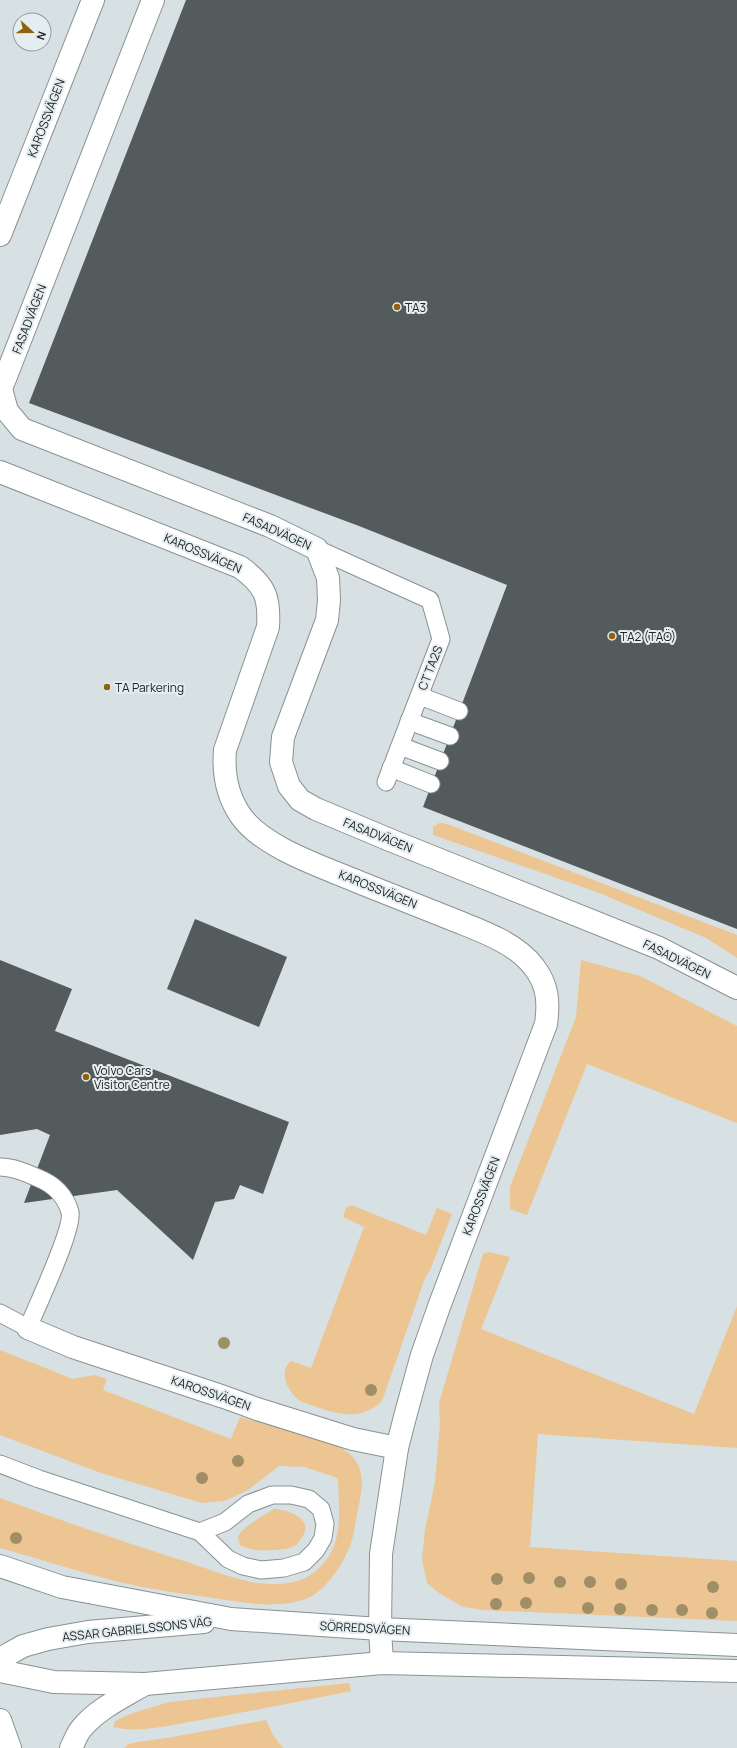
<svg xmlns="http://www.w3.org/2000/svg" width="737" height="1748" font-family="Manrope,sans-serif">
<style>
.green{fill:#ecc592}
.building{fill:#535b5d}
.lines{fill:none;stroke-linecap:round;stroke-linejoin:round}
.service-casing{stroke:#899293;stroke-width:19}
.minor-casing{stroke:#899293;stroke-width:24}
.tertiary-casing{stroke:#899293;stroke-width:24}
.service{stroke:#fff;stroke-width:17}
.minor{stroke:#fff;stroke-width:22}
.tertiary{stroke:#fff;stroke-width:22}
.tree{fill:#a08e67}
.poi-dot{fill:#91610e;stroke:#e4edef;stroke-width:1.5}
.labels{text-anchor:middle;dominant-baseline:central;stroke-width:4;stroke-linejoin:round;paint-order:stroke}
.street-label{font-size:12px;fill:#212425;stroke:#e4edef}
.poi-label{font-size:12px;fill:#212425;stroke:#e4edef;text-anchor:start}
</style>
<rect width="100%" height="100%" fill="#d7e0e2"/>
<g class="green">
<path d="M 439,823 L 447,824 L 737,935 L 737,958 L 706,938 L 597,892 L 433,835 L 433,827 Z"/>
<path d="M 581,960 L 640,976 L 737,1026 L 737,1123 L 587,1064 L 527,1215 L 510,1209 L 510,1187 L 576,1017 Z"/>
<path d="M 351,1205 L 426,1235 L 437,1208 L 452,1214 L 431,1268 L 425,1278 L 382,1401 C 357,1425 330,1411 302,1402 C 289,1394 277,1373 291,1361 L 311,1368 L 364,1227 L 343,1217 L 346,1208 Z"/>
<path d="M 489,1252 L 510,1257 L 481,1329 L 694,1414 L 737,1306 L 737,1448 L 538,1434 L 530,1547 L 737,1561 L 737,1621 L 484,1610 L 463,1607 L 439,1593 L 427,1583 L 422,1559 L 425,1530 L 435,1482 L 440,1423 L 439,1403 L 483,1254 Z"/>
<path d="M 0,1350 L 73,1379 L 94,1375 L 107,1379 L 103,1390 L 231,1439 L 240,1417 L 333,1444 C 363,1457 365,1475 359,1505 C 356,1517 355,1531 351,1543 C 345,1561 327,1589 310,1597 C 281,1610 244,1603 214,1598 C 182,1594 150,1589 119,1582 C 79,1572 40,1559 0,1548 L 0,1498 C 60,1520 120,1541 181,1560 C 203,1567 228,1577 251,1582 C 271,1585 295,1586 312,1574 C 345,1550 339,1515 338,1479 L 332,1476 L 304,1467 L 279,1466 L 248,1490 L 225,1501 L 202,1503 L 101,1473 L 0,1435 Z"/>
<path d="M 274,1509 C 288,1509 315,1520 302,1537 C 300,1541 297,1545 294,1546 C 287,1550 280,1549 273,1550 C 260,1551 252,1551 240,1545 C 240,1544 238,1539 238,1539 C 237,1529 267,1514 274,1509 Z"/>
<path d="M 349,1683 L 351,1691 C 301,1701 251,1711 201,1720 C 175,1724 138,1734 113,1727 L 115,1721 L 133,1713 L 169,1702 Z"/>
<path d="M 266,1720 L 273,1735 L 283,1748 L 124,1748 L 129,1744 L 137,1742 L 167,1738 Z"/>
</g>
<g class="building">
<path d="M 186,0 L 737,0 L 737,929 L 423,807 L 507,585 L 359,526 L 29,403 Z"/>
<path d="M 195,919 L 287,957 L 259,1027 L 167,989 Z"/>
<path d="M 0,960 L 72,989 L 55,1031 L 289,1122 L 263,1194 L 240,1185 L 234,1199 L 215,1202 L 193,1260 L 117,1190 L 24,1203 L 50,1135 L 37,1129 L 0,1135 Z"/>
</g>
<g class="lines">
<g class="service-casing">
<g id="service">
<path d="M 317,549 L 430,600 L 441,639 L 386,782"/>
<path d="M 420,696 L 459,711"/>
<path d="M 409,721 L 450,736"/>
<path d="M 400,746 L 440,761"/>
<path d="M 391,768 L 431,784"/>
<path d="M 0,1167 C 13,1167 25,1172 38,1178 C 53,1184 65,1195 70,1212 C 74,1228 36,1308 28,1328 L 0,1313"/>
<path d="M 0,1464 L 39,1479 L 200,1532 L 228,1559 L 243,1566 L 261,1570 L 284,1568 L 304,1562 L 316,1550 L 323,1538 L 325,1524 L 321,1509 L 309,1499 L 291,1495 L 272,1495 L 248,1504 L 225,1522 L 200,1532"/>
</g>
</g>
<g class="minor-casing">
<g id="minor">
<path d="M 153,0 L 1,389 L 7,411 L 22,429 L 270,526 L 317,549 L 328,578 L 329,600 L 327,620 L 283,737 L 281,762 L 289,786 L 300,800 L 316,809 L 390,840 L 659,948 L 737,988"/>
<path d="M 0,235 L 93,0"/>
<path d="M 0,472 L 240,567 C 265,585 270,597 268,627 L 225,750 C 223,774 227,796 241,816 C 263,848 326,868 361,883 C 394,896 426,909 459,922 C 484,932 517,944 534,967 C 548,985 549,1002 546,1024 L 440,1304 L 422,1355 L 406,1413 L 397,1448 L 381,1554 L 380,1629 L 382,1663"/>
<path d="M 28,1328 L 73,1347 L 224,1397 L 257,1409 L 353,1439 L 397,1448"/>
</g>
</g>
<g class="tertiary-casing">
<g id="tertiary">
<path d="M 0,1566 L 62,1587 L 231,1619 L 380,1629 L 737,1645"/>
<path d="M 0,1659 L 23,1646 L 48,1639 L 88,1632 L 204,1622"/>
<path d="M 0,1671 L 54,1682 L 145,1684 L 382,1663 L 737,1671"/>
<path d="M 0,1720 L 10,1748"/>
<path d="M 71,1748 C 74,1742 77,1734 81,1729 C 97,1709 123,1697 145,1684"/>
</g>
</g>
<use href="#service" class="service"/>
<use href="#minor" class="minor"/>
<use href="#tertiary" class="tertiary"/>
</g>
<g class="tree">
<circle cx="224" cy="1343" r="6"/>
<circle cx="371" cy="1390" r="6"/>
<circle cx="238" cy="1461" r="6"/>
<circle cx="202" cy="1478" r="6"/>
<circle cx="16" cy="1538" r="6"/>
<circle cx="529" cy="1578" r="6"/>
<circle cx="497" cy="1579" r="6"/>
<circle cx="560" cy="1582" r="6"/>
<circle cx="590" cy="1582" r="6"/>
<circle cx="621" cy="1584" r="6"/>
<circle cx="713" cy="1587" r="6"/>
<circle cx="526" cy="1603" r="6"/>
<circle cx="496" cy="1604" r="6"/>
<circle cx="588" cy="1608" r="6"/>
<circle cx="620" cy="1609" r="6"/>
<circle cx="652" cy="1610" r="6"/>
<circle cx="682" cy="1610" r="6"/>
<circle cx="712" cy="1613" r="6"/>
</g>
<g class="poi-dot">
<circle cx="397" cy="307" r="4"/>
<circle cx="612" cy="636" r="4"/>
<circle cx="107" cy="687" r="4"/>
<circle cx="86" cy="1077" r="4"/>
</g>
<g class="labels">
<g class="street-label">
<text transform="translate(46 118) rotate(-69)">KAROSSVÄGEN</text>
<text transform="translate(29 319) rotate(-69)">FASADVÄGEN</text>
<text transform="translate(277 531) rotate(24)">FASADVÄGEN</text>
<text transform="translate(203 553) rotate(23)">KAROSSVÄGEN</text>
<text transform="translate(430 668) rotate(-69)">CT TA2S</text>
<text transform="translate(378 835) rotate(22)">FASADVÄGEN</text>
<text transform="translate(378 889) rotate(22)">KAROSSVÄGEN</text>
<text transform="translate(677 959) rotate(26)">FASADVÄGEN</text>
<text transform="translate(481 1196) rotate(-69)">KAROSSVÄGEN</text>
<text transform="translate(211 1393) rotate(19)">KAROSSVÄGEN</text>
<text transform="translate(365 1628) rotate(3)">SÖRREDSVÄGEN</text>
<text transform="translate(137 1629) rotate(-6)">ASSAR GABRIELSSONS VÄG</text>
</g>
<g class="poi-label">
<text x="405" y="307">TA3</text>
<text x="620" y="636">TA2 (TAÖ)</text>
<text x="115" y="687">TA Parkering</text>
<text x="94" y="1070">Volvo Cars<tspan x="94" dy="14">Visitor Centre</tspan></text>
</g>
</g>
<g transform="translate(32 32) rotate(111)"><circle r="19" fill="#e4edef" stroke="#969d9e"/>
<path d="M0-3L7 15L0 10L-7 15Z" fill="#91610e"/>
<text y="-6" font-size="11" font-weight="bold" text-anchor="middle" fill="#212425">N</text>
</g>
</svg>
